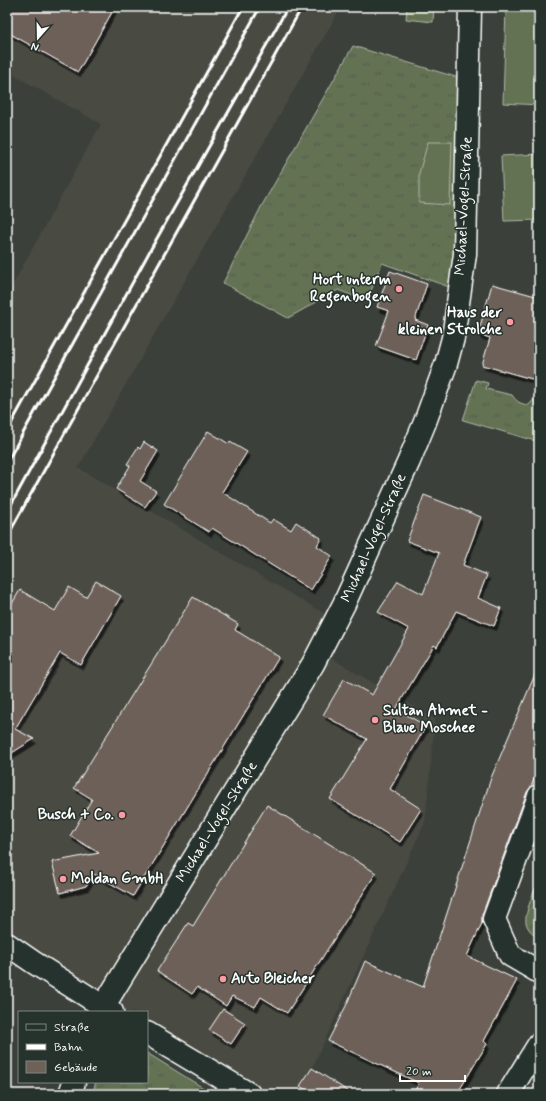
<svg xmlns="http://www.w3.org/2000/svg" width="546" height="1101" font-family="Mynerve,sans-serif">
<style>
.built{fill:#4a4b43}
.grass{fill:url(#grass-tufts);stroke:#b1b8a9}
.pitch{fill:#637253;stroke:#b1b8a9}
.building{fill:#6d6158;stroke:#fff;filter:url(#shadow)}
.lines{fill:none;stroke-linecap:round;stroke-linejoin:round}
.minor-casing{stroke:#fff;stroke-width:25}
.minor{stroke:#26332d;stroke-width:22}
.rail{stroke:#fff;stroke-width:3}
.poi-dot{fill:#ff9aa2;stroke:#26332d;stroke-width:1.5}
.labels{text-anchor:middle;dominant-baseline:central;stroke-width:3;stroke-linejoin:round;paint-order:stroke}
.street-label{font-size:15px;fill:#fff;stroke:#26332d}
.poi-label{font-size:15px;font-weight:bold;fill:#fff;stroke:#26332d;text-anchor:end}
</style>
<defs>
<pattern id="grass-tufts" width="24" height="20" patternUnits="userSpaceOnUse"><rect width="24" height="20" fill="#637253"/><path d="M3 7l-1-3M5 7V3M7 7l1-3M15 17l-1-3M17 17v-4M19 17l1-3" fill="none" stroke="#555b4f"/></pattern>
<filter id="shadow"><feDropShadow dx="2.5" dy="4.5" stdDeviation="0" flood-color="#0009"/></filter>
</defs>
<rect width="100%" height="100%" fill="#3b413a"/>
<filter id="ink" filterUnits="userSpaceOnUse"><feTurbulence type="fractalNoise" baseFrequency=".025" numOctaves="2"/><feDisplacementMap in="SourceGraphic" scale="8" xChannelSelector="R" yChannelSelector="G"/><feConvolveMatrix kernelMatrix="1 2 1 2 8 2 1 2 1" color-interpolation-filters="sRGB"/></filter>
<g filter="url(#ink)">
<path class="built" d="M 7,7 L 341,7 L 78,468 L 345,626 L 329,657 L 435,719 L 425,822 L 300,1094 L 249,1094 L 147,1033 L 147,1012 L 113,1012 L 7,946 L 7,295 L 101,124 L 7,71 Z"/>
<g class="grass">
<path d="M 353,46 L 459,78 L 459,230 L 452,288 L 382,263 L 367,301 L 338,290 L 288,318 L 223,283 L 261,207 Z"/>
<path d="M 476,380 L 488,383 L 486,389 L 512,395 C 517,402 520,404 529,405 L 536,397 L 539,398 L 539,442 L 463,420 Z"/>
<path d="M 539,879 L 539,938 C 534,935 528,930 526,923 C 524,913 535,890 539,879 Z"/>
<path d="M 147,1053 L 213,1094 L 92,1094 L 96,1082 L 147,1082 Z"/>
</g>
<g class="pitch">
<path d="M 407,7 L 434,7 L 433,22 L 406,19 Z"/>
<path d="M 506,7 L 539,7 L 539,105 L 503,103 Z"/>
<path d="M 428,142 L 452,142 L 450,205 L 419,203 L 419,173 Z"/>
<path d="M 539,154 L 539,220 L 504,221 L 501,156 Z"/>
</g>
<g class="building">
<path d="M 7,7 L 115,7 L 78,72 L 7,32 Z"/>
<path d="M 390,271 L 427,284 L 415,320 L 428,325 L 416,360 L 376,346 L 389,311 L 377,307 Z"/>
<path d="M 492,284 L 539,297 L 539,381 L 482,365 L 490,338 L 478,334 Z"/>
<path d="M 208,431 L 229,444 L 230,442 L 247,452 L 222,492 L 270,523 L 273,519 L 291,530 L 296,522 L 321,538 L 317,546 L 332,556 L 311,590 L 212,528 L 209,532 L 164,504 Z"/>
<path d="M 144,442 L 158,451 L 140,481 L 156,491 L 145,507 L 116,489 L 130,466 L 127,464 L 138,447 L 140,449 Z"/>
<path d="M 424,495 L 481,517 L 463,565 L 487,575 L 478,598 L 501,608 L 494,626 L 456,611 L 437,647 L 434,645 L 396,709 L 426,726 L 390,789 L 421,809 L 400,842 L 330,799 L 367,739 L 323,715 L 344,679 L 372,695 L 409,629 L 378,612 L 398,581 L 423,594 L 439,553 L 407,541 Z"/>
<path d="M 96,581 L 121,596 L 81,665 L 60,653 L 15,729 L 34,739 L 7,756 L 7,612 L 20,590 L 55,611 L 69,587 L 86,597 Z"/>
<path d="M 193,597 L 238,624 L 235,630 L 279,657 L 133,896 L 94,874 L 86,886 L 60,893 L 52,862 L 99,853 L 70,836 L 92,799 L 74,788 Z"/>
<path d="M 539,665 L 539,766 L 531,787 L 527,792 L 482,915 L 482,923 L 467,956 L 517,980 L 484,1041 L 487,1044 L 457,1094 L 413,1094 L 419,1083 L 328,1041 L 346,1006 L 365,961 L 423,987 L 491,778 Z"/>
<path d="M 267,805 L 376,873 L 287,1013 L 261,997 L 255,1007 L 232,996 L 226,1006 L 197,987 L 192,994 L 157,971 L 188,923 L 193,926 Z"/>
<path d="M 223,1009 L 245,1023 L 231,1044 L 209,1030 Z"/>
<path d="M 312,1068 L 323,1075 L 352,1094 L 312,1094 L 300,1086 Z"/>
</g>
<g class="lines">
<g class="minor-casing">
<g id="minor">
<path d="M 539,796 L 494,919 L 510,955 L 539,972"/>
<path d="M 7,944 L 33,962 L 112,1012"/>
<path d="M 100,1012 L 313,664 L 344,604 L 409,461 L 425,422 L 446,364 L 453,338 L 465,254 L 470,7"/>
<path d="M 147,1033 L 249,1094"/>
<path d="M 70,1094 L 74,1082"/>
<path d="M 508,1094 L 539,1044"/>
</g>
</g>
<use href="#minor" class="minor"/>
<g class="rail">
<path d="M 7,431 L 243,7"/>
<path d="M 7,462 L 260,7"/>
<path d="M 7,512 L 152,247 L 288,7"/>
<path d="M 7,537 L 302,7"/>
</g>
</g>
</g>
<g class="poi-dot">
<circle cx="399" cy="289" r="4"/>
<circle cx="510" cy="322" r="4"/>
<circle cx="375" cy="720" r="4"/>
<circle cx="122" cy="815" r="4"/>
<circle cx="63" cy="879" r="4"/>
<circle cx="223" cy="979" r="4"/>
</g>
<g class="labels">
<g class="street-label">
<text transform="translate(464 206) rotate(-87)">Michael-Vogel-Straße</text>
<text transform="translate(374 538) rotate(-66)">Michael-Vogel-Straße</text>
<text transform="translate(217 822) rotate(-58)">Michael-Vogel-Straße</text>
</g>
<g class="poi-label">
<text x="391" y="280">Hort unterm<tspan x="391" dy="17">Regenbogen</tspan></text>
<text x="502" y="313">Haus der<tspan x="502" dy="17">kleinen Strolche</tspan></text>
<text x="383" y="711" text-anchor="start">Sultan Ahmet -<tspan x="383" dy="17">Blaue Moschee</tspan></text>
<text x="114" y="815">Busch + Co.</text>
<text x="71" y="879" text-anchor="start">Moldan GmbH</text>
<text x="231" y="979" text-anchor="start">Auto Bleicher</text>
</g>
</g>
<rect width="546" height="1101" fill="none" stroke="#26332d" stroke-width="24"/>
<rect x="12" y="12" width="522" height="1077" fill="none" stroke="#fff" stroke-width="1.5" filter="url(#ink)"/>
<rect x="18" y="1011" width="130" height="72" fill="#26332d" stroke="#7d8581"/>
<rect x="26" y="1024" width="20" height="6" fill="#26332d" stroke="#7d8581"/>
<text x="54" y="1031" font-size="12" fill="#ffffff">Straße</text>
<rect x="26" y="1044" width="20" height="6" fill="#ffffff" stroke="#7d8581"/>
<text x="54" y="1051" font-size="12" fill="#ffffff">Bahn</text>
<rect x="26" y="1061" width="20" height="12" fill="#6d6158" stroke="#7d8581"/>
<text x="54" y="1071" font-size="12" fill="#ffffff">Gebäude</text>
<g transform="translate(38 38) rotate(200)" stroke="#26332d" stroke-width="3" paint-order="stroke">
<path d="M0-3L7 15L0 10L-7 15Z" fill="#ffffff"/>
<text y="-6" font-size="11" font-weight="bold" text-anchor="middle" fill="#ffffff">N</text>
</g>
<path d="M400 1075v6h65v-6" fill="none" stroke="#ffffff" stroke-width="2"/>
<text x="406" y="1075" font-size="12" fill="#ffffff" stroke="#26332d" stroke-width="3" paint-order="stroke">20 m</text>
</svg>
